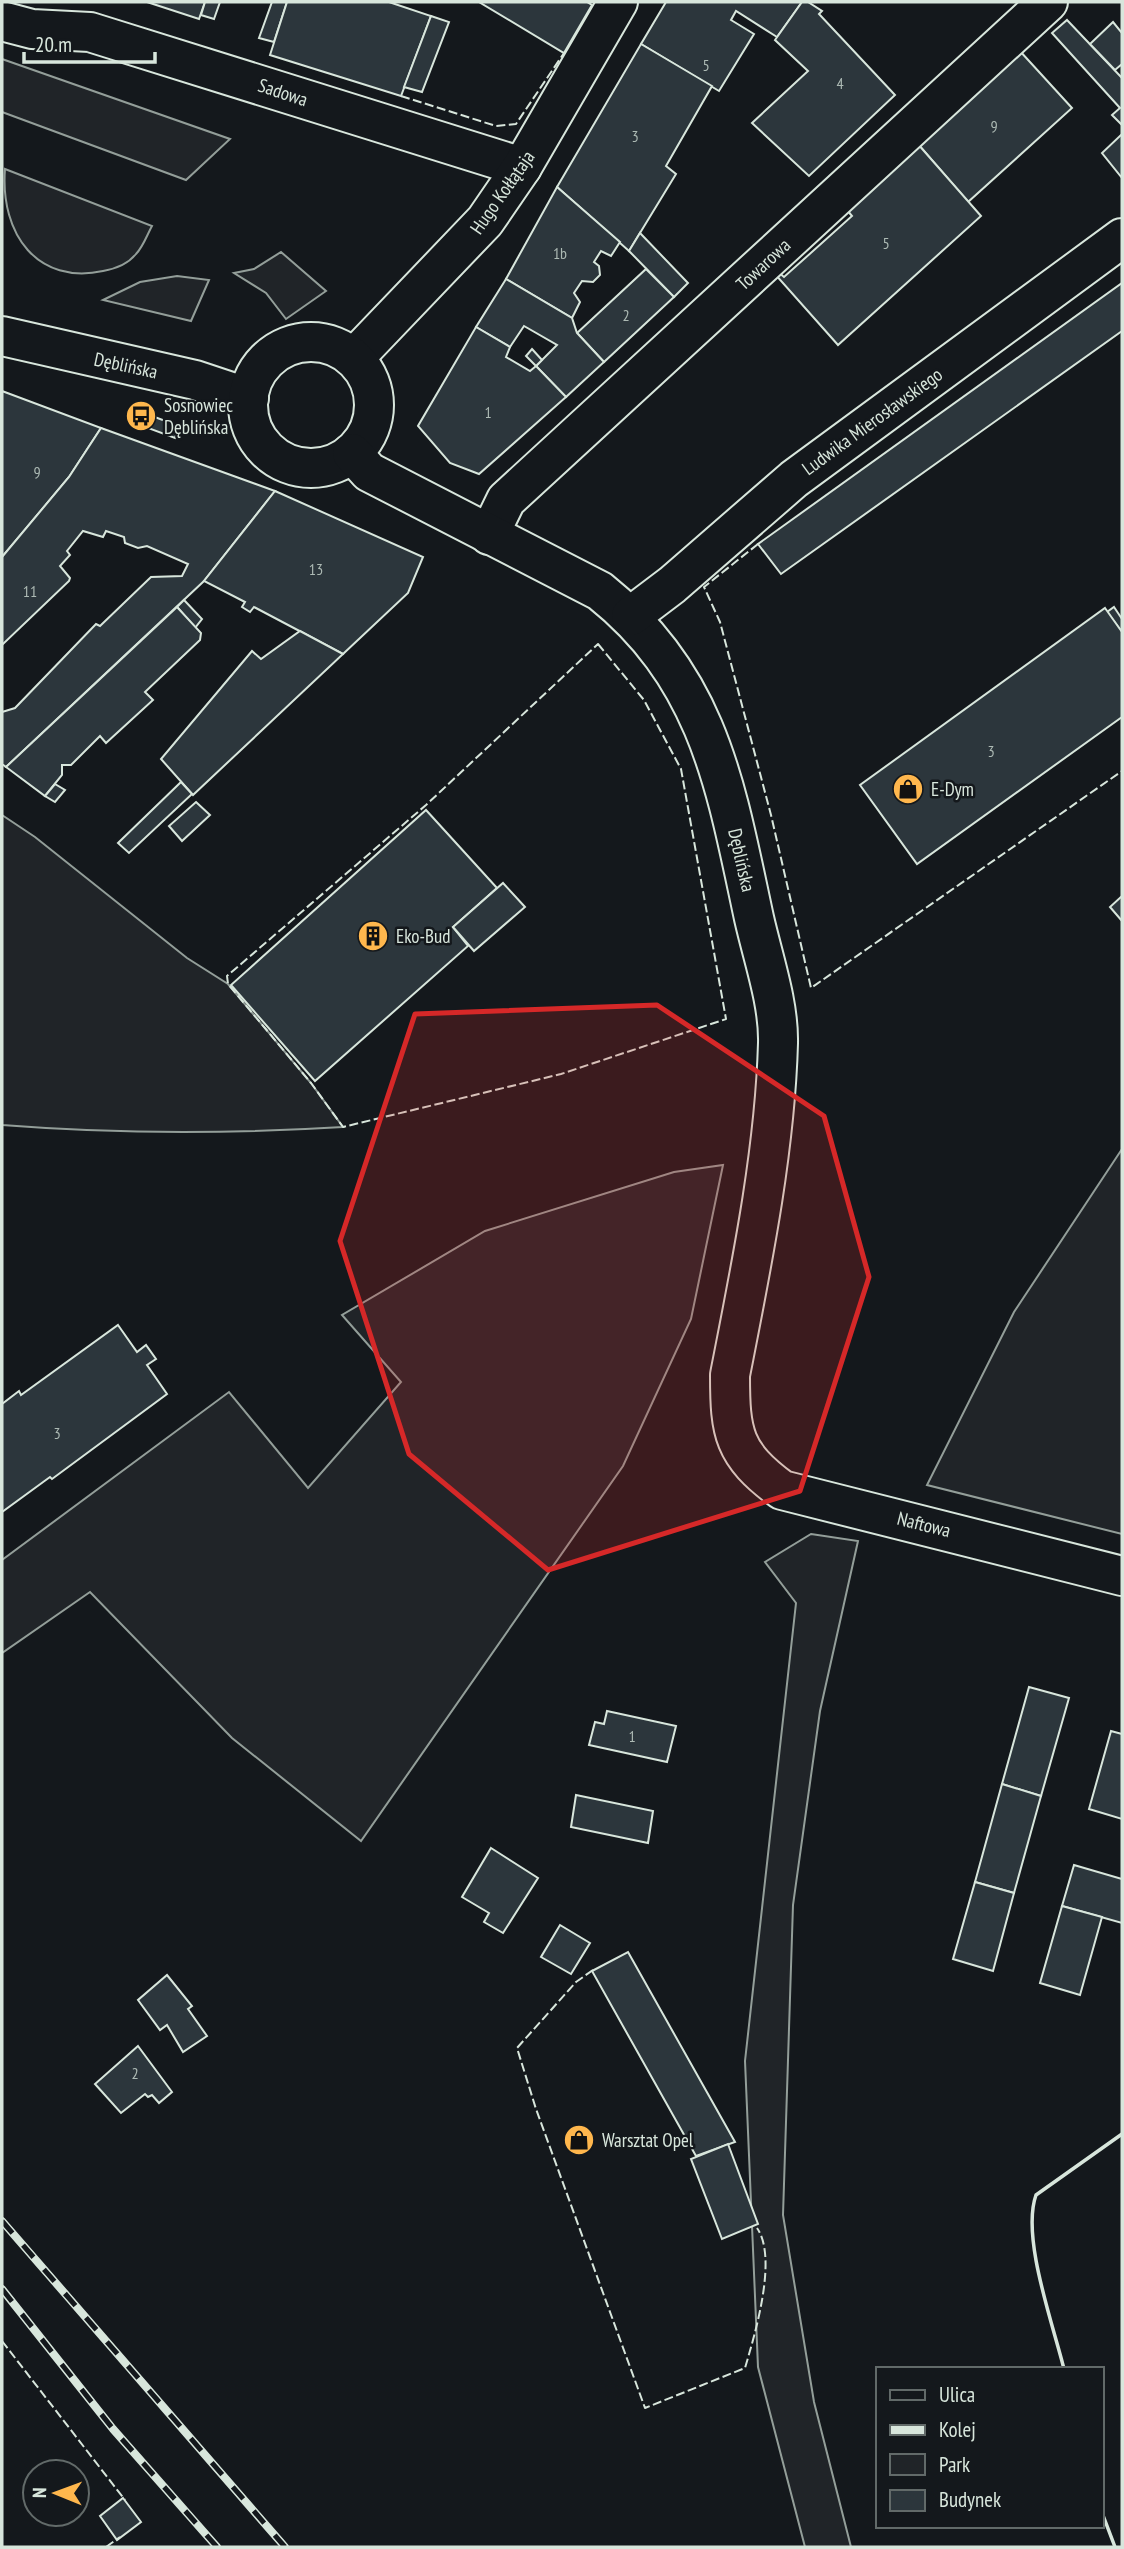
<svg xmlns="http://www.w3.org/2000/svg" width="1124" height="2549" font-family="'PT Sans Narrow',sans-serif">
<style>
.green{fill:#202428;stroke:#939e99;stroke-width:2}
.building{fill:#2c363c;stroke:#d8e6dc;stroke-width:2}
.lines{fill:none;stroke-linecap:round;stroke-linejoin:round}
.minor-casing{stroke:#d8e6dc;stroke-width:42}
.tertiary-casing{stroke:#d8e6dc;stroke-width:42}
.minor{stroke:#14181c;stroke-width:38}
.tertiary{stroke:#14181c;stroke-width:38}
.rail-casing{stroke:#d8e6dc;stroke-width:8}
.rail{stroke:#14181c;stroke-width:5;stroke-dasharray:16;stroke-linecap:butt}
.fence{stroke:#d8e6dc;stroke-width:2;stroke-dasharray:9 3.5;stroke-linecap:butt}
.wall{stroke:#d8e6dc;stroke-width:3.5}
.marked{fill:#d62828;fill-opacity:0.2;stroke:#d62828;stroke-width:5;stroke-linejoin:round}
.labels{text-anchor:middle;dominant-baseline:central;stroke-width:5;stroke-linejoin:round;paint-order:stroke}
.number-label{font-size:16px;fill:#adbab4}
.street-label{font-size:19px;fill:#d8e6dc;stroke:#14181c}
.poi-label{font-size:19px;fill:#d8e6dc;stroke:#14181c;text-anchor:start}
</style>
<rect width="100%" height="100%" fill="#14181c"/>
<g class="green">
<path d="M 2,59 L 230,139 L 186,180 L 2,112 Z"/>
<path d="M 5,169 L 152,226 C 147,235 143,247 136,254 C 128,264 115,269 103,271 C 38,285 0,235 5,169 Z"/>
<path d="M 281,252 L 326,291 L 286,319 L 266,293 L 234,273 L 254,269 Z"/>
<path d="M 177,276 L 209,280 L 191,321 L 103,300 L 140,282 Z"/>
<path d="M 2,815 L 35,837 L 187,958 L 228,984 L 311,1083 L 343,1127 C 229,1134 116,1134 2,1125 Z"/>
<path d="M 1122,1149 L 1122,1534 L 927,1485 L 1014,1312 Z"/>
<path d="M 723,1165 L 691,1319 L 623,1466 L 361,1841 L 232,1738 L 90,1592 L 2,1653 L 2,1560 L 229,1392 L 308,1488 L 401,1382 L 342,1315 L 485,1231 L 674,1172 Z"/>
<path d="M 811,1534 L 858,1541 L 820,1711 L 793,1905 L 783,2215 L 814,2402 L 851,2547 L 805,2547 L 758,2367 L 745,2061 L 796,1603 L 765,1562 Z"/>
</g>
<g class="building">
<path d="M 147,2 L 205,2 L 199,19 Z"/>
<path d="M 205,2 L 220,2 L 214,19 L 201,15 Z"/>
<path d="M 272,2 L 287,2 L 274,42 L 259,38 Z"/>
<path d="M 287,2 L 389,2 L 431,16 L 401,96 L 270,55 Z"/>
<path d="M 479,2 L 587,2 L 592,5 L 564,53 Z"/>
<path d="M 666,2 L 802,2 L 777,37 L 736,11 L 731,20 L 754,34 L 719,91 L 641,44 Z"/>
<path d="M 802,2 L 808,2 L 822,11 L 819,14 L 895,95 L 809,176 L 752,123 L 808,71 L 775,40 Z"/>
<path d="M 431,16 L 449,22 L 422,92 L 404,87 Z"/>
<path d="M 1067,20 L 1122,78 L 1122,125 L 1112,115 L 1120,108 L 1052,33 Z"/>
<path d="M 1113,22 L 1122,33 L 1122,64 L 1115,70 L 1090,44 Z"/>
<path d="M 641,44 L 712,86 L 666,166 L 676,174 L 629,251 L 557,187 Z"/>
<path d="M 1019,50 L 1072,108 L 968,202 L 917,143 Z"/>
<path d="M 1122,134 L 1122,178 L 1102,153 Z"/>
<path d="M 917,143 L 981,216 L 838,345 L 774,273 L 777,271 L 784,277 L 852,216 L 847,210 Z"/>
<path d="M 557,187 L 620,242 L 611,256 L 601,251 L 594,262 L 599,266 L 600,275 L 593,282 L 582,281 L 574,293 L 580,302 L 572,318 L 506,279 Z"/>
<path d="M 640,233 L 688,283 L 674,297 L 629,251 Z"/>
<path d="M 646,269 L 674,297 L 604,362 L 577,333 Z"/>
<path d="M 506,279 L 572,318 L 577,333 L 604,362 L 566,397 L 536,366 L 557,345 L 524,326 L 510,347 L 476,327 Z"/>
<path d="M 1122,283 L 1122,331 L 781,574 L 758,544 Z"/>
<path d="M 476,327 L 510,347 L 506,357 L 530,371 L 536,366 L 566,397 L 479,474 L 450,463 L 418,426 Z"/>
<path d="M 532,349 L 542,360 L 536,366 L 526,356 Z"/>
<path d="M 2,391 L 101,428 L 69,477 L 2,557 Z"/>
<path d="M 152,416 L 179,426 L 175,438 L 148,428 Z"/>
<path d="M 101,428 L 275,491 L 204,581 L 6,767 L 2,764 L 2,712 L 15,708 L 96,624 L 100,626 L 151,577 L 182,576 L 188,564 L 147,546 L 138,548 L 125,543 L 124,537 L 106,531 L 103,537 L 83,531 L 67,551 L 70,555 L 60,566 L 70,578 L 69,581 L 2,645 L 2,557 L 69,477 Z"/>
<path d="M 275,491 L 423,557 L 408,593 L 343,654 L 254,607 L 250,612 L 242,607 L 245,602 L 204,581 Z"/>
<path d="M 184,600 L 202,619 L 195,628 L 177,607 Z"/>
<path d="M 177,607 L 201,633 L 200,640 L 145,692 L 153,700 L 106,743 L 100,736 L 71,765 L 62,765 L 62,775 L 45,796 L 6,767 Z"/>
<path d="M 1114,607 L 1122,619 L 1122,632 L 1107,612 Z"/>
<path d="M 1105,608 L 1122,632 L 1122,717 L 917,864 L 860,785 Z"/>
<path d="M 300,631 L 343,654 L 193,795 L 161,759 L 252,651 L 261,659 Z"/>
<path d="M 181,782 L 192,794 L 129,853 L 118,843 Z"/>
<path d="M 55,784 L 65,790 L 55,802 L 45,796 Z"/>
<path d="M 196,802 L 210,815 L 182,841 L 169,826 Z"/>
<path d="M 426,810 L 497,888 L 453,927 L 468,946 L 315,1081 L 231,985 Z"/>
<path d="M 503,883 L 525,907 L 474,951 L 453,927 Z"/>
<path d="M 1122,896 L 1122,921 L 1110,907 Z"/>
<path d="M 118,1325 L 137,1352 L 146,1345 L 156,1359 L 147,1365 L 167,1394 L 52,1479 L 50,1477 L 2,1512 L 2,1404 L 19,1391 L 21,1395 Z"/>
<path d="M 1029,1687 L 1069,1698 L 1041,1796 L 1002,1784 Z"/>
<path d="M 607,1711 L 676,1726 L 667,1762 L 589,1745 L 595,1722 L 604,1724 Z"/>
<path d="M 1111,1731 L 1122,1734 L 1122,1819 L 1089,1809 Z"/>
<path d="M 1002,1784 L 1041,1796 L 1014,1893 L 975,1882 Z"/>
<path d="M 576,1795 L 653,1811 L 648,1843 L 571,1827 Z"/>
<path d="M 491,1848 L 538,1878 L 503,1933 L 484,1922 L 489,1913 L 462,1897 Z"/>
<path d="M 1074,1865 L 1122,1879 L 1122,1923 L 1062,1906 Z"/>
<path d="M 975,1882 L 1014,1893 L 993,1971 L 953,1959 Z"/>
<path d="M 1062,1906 L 1102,1917 L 1080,1995 L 1040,1983 Z"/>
<path d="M 560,1925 L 590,1943 L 571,1974 L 541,1957 Z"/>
<path d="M 628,1952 L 735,2142 L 696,2156 L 592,1971 Z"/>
<path d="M 167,1975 L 192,2006 L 188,2009 L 207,2036 L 183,2052 L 167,2025 L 160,2030 L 138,2000 Z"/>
<path d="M 138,2046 L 172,2092 L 159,2103 L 152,2095 L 148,2097 L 145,2094 L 121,2113 L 95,2084 Z"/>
<path d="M 728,2144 L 758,2224 L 722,2239 L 691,2159 Z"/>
<path d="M 123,2498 L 141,2522 L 117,2540 L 100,2516 Z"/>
</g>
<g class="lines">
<g class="minor-casing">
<g id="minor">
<path d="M 2,21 L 32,29 L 90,32 L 522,167"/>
<path d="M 354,358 L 485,221 L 522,167 L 618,2"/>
<path d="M 489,535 L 506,500 L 1048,2"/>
</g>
</g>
<g class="tertiary-casing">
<g id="tertiary">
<path d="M 2,336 L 195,380 L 249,398"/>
<circle cx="311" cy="405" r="63"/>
<path d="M 352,453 L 369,472 L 600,591 C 710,679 726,788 754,918 C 763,958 779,1003 778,1043 C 775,1152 751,1268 730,1375 C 730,1433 733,1454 782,1490 L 1122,1576"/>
<path d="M 631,616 L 672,585 L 794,479 L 1122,238"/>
</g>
</g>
<use href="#minor" class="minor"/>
<use href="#tertiary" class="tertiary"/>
<g class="rail-casing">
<g id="rail">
<path d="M 2,2221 L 285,2547"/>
<path d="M 2,2289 L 113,2429 L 217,2547"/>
</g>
</g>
<use href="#rail" class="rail"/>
<g class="fence">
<path d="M 401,96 L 496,126 L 516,124 L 564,53"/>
<path d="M 758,544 L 704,587 L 720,622 L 771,815 L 811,988 L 1122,771"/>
<path d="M 598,644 L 644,700 L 681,769 L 726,1019 L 561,1074 L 343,1127 L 311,1083 L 228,984 L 227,976 L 426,805 Z"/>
<path d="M 593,1970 L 576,1982 L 517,2048 L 536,2109 L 645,2408 L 745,2368 C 755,2334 778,2258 757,2228"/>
<path d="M 2,2341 L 125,2500"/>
<path d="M 106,2547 L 120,2537"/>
</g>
<g class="wall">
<path d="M 1064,2369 C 1053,2324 1021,2237 1036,2195 L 1122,2134"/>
<path d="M 1101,2510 L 1115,2547"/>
</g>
</g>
<path class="marked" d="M 657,1005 L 824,1116 L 869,1277 L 800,1491 L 548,1570 L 409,1454 L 340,1241 L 415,1014 Z"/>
<defs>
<g id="bus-disc" transform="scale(1.575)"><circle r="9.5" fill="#ffb74d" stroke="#14181c"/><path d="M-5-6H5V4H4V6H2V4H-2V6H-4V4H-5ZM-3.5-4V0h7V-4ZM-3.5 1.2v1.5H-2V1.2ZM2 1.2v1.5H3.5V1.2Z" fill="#111"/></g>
<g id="shop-disc" transform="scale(1.575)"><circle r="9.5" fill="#ffb74d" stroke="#14181c"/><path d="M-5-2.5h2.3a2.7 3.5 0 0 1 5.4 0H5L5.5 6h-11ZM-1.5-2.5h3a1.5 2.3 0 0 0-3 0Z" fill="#111"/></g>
<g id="building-disc" transform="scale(1.575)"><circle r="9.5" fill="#ffb74d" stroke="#14181c"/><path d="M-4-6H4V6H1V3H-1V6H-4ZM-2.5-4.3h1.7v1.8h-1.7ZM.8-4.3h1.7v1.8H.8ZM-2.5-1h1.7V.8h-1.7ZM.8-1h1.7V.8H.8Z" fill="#111"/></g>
</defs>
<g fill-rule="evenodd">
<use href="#bus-disc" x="141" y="416"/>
<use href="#shop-disc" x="908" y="789"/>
<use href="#building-disc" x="373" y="936"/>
<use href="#shop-disc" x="579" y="2140"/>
</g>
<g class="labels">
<g class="number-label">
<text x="706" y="65">5</text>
<text x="840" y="83">4</text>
<text x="994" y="126">9</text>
<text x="635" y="136">3</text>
<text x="886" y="243">5</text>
<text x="560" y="253">1b</text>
<text x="626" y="315">2</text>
<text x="488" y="412">1</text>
<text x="37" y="472">9</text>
<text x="316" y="569">13</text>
<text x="30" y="591">11</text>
<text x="991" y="751">3</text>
<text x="57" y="1433">3</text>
<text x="632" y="1736">1</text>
<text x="135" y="2073">2</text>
</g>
<g class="street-label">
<text transform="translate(283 92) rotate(18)">Sadowa</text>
<text transform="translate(502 192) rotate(-55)">Hugo Kołłątaja</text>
<text transform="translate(763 264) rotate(-43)">Towarowa</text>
<text transform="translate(126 365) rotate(12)">Dęblińska</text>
<text transform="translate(872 421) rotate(-36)">Ludwika Mierosławskiego</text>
<text transform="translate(742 860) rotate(77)">Dęblińska</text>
<text transform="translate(924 1524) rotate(14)">Naftowa</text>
</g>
<g class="poi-label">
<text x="164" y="405">Sosnowiec<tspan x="164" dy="22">Dęblińska</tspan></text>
<text x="931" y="789">E-Dym</text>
<text x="396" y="936">Eko-Bud</text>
<text x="602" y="2140">Warsztat Opel</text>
</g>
</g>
<rect width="1124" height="2549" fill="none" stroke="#d8e6dc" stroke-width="7"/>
<rect x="876" y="2367" width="228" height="161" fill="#14181c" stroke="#626a69" stroke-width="2"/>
<rect x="890" y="2390" width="35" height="10" fill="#14181c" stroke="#626a69" stroke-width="2"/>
<text x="939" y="2402" font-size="21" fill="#d8e6dc">Ulica</text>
<rect x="890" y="2425" width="35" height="10" fill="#d8e6dc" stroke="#626a69" stroke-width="2"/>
<text x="939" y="2437" font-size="21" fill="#d8e6dc">Kolej</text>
<rect x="890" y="2454" width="35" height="21" fill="#202428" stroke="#626a69" stroke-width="2"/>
<text x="939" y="2472" font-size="21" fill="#d8e6dc">Park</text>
<rect x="890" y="2490" width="35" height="21" fill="#2c363c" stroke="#626a69" stroke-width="2"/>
<text x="939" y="2507" font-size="21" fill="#d8e6dc">Budynek</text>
<g transform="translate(56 2493) rotate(271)"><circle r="33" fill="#14181c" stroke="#626a69" stroke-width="2"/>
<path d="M0-5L12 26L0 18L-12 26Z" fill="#ffb74d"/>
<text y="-10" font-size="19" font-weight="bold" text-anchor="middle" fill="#d8e6dc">N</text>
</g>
<path d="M24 52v10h131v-10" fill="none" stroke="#d8e6dc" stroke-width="3.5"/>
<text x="35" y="52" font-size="21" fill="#d8e6dc" stroke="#14181c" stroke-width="5" paint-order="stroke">20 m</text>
</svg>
